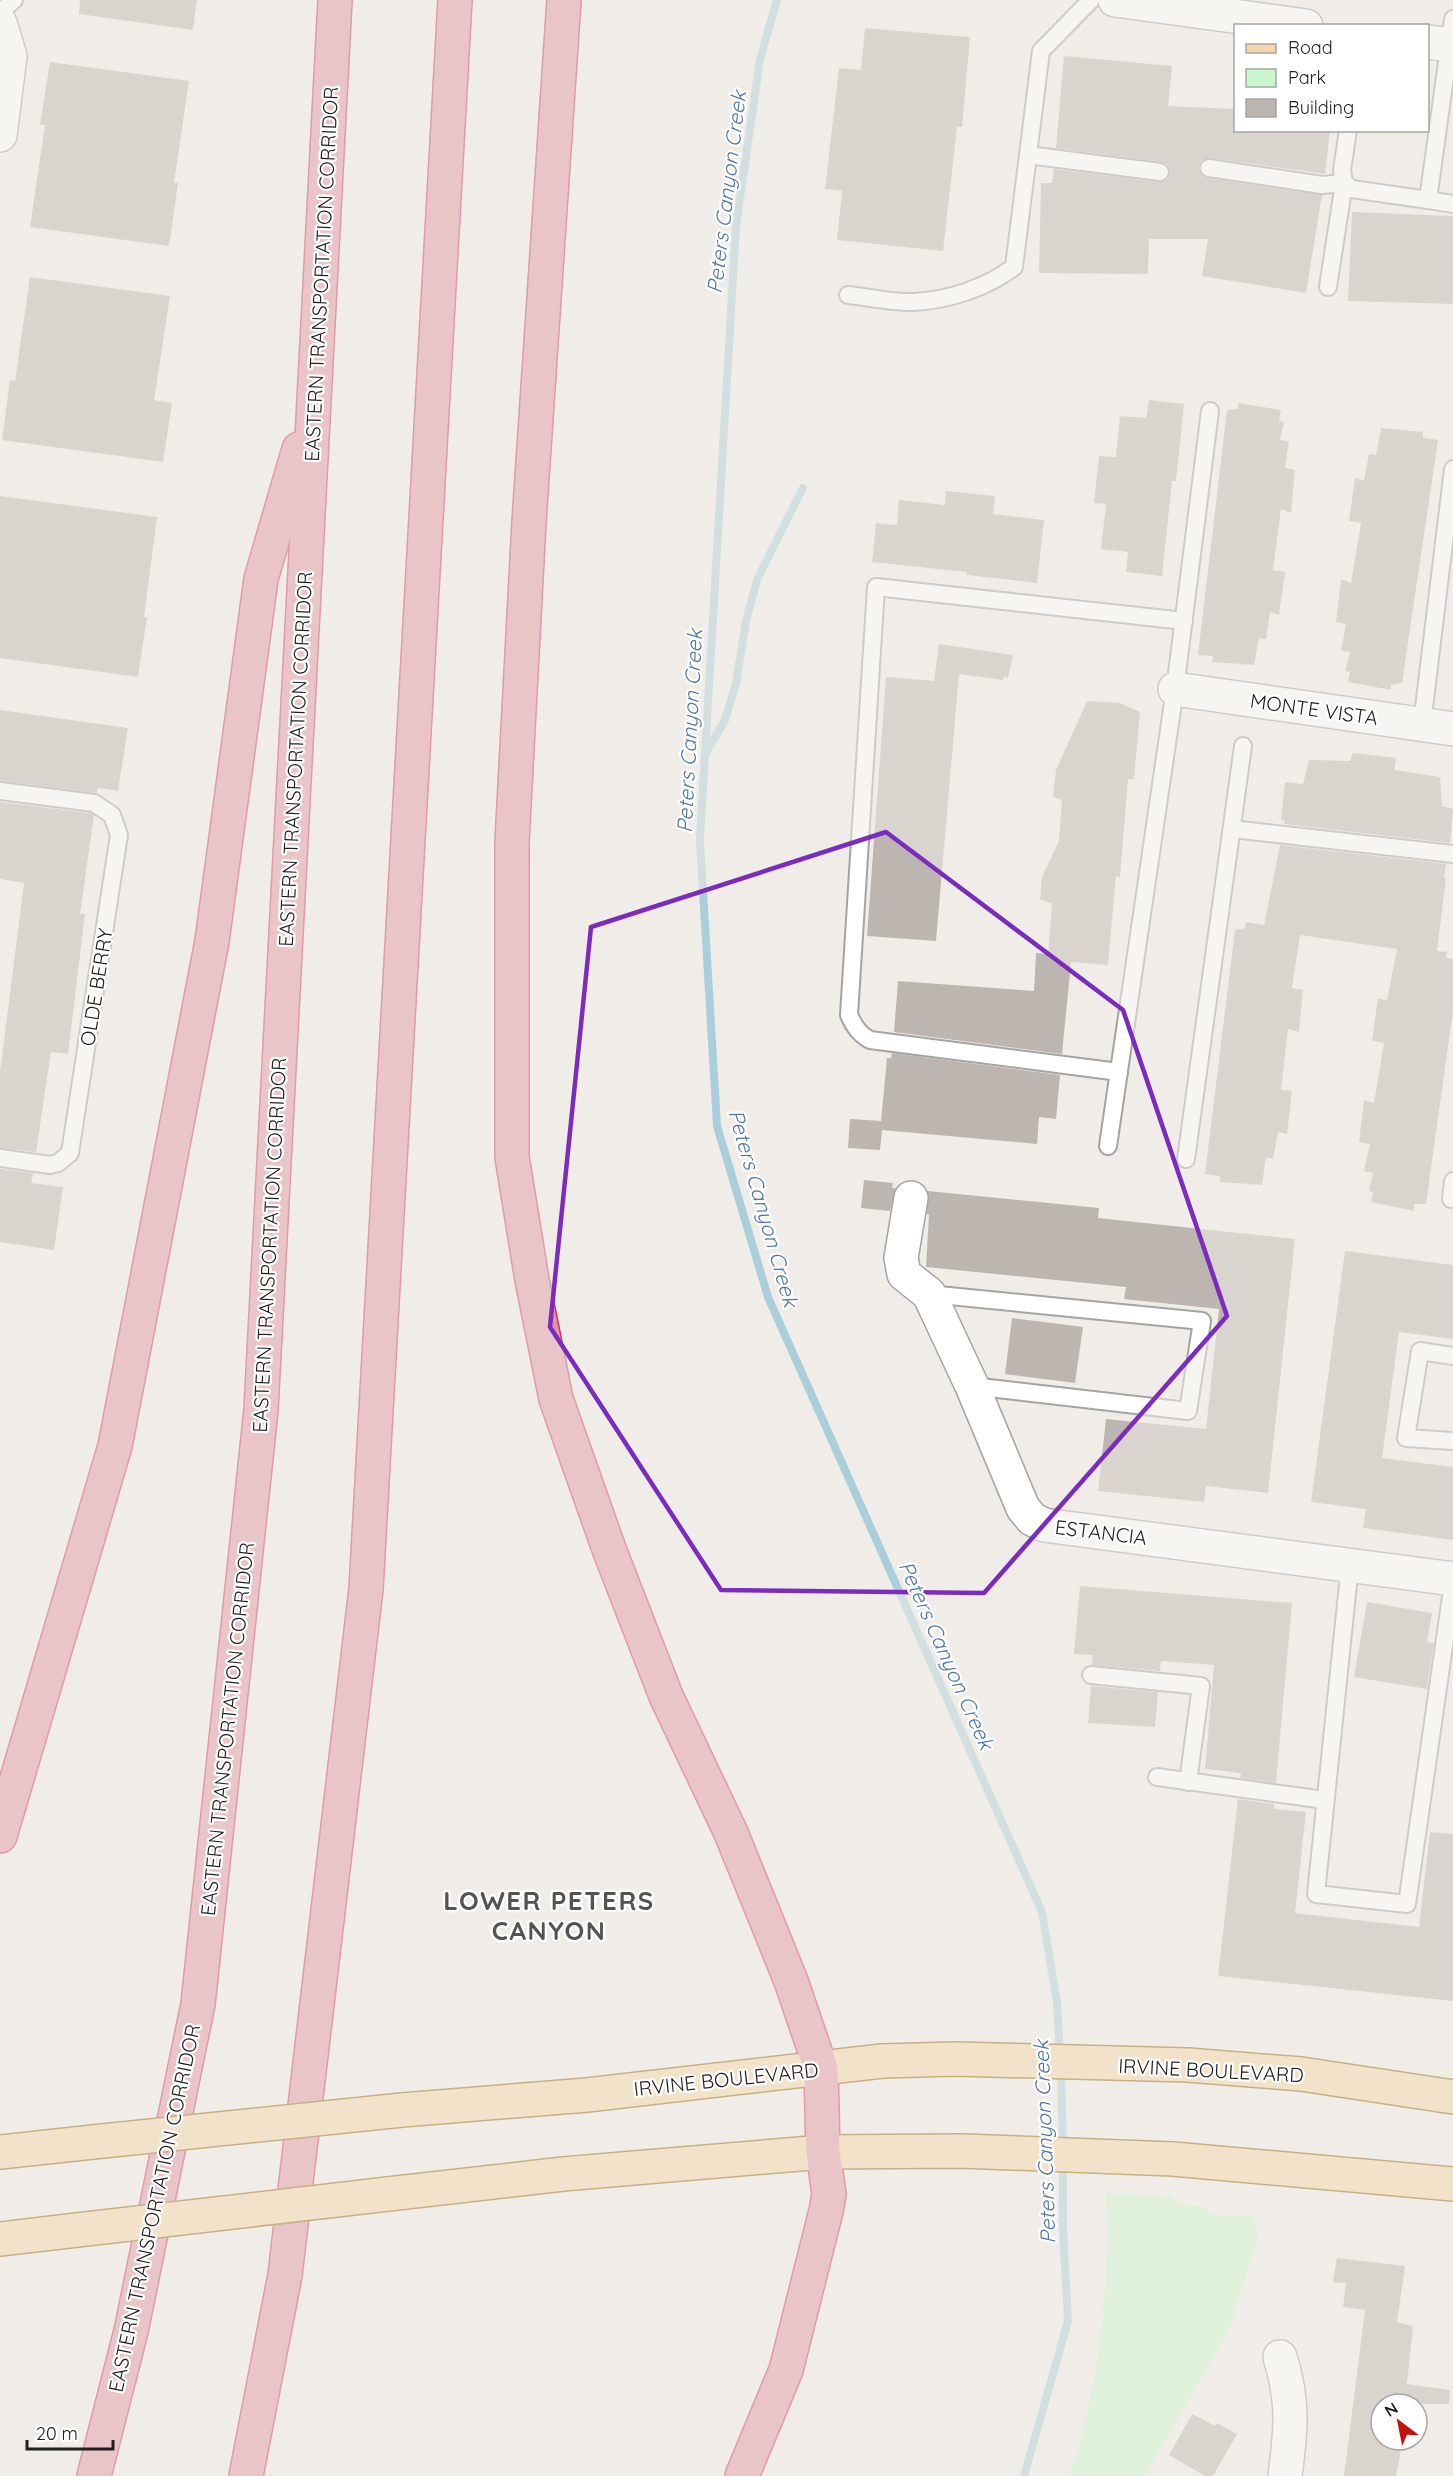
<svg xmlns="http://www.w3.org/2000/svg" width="1453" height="2476" font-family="Quicksand,sans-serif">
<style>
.park{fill:#c9f6cd}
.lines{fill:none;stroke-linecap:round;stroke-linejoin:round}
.stream{stroke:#abcfda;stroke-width:8}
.building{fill:#bdb6b0}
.lane-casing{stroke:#a4a4a4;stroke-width:20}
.street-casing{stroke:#a4a4a4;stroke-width:36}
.primary-casing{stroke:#92680b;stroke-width:36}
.highway-casing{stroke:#cf3365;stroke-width:36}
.lane{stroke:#fff;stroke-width:16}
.street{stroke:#fff;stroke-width:33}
.primary{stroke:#f6d6a7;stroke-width:33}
.highway{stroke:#e195a2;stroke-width:33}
.primary-bridge-casing{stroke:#92680b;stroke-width:36;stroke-linecap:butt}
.primary-bridge{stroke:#f6d6a7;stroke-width:33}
.marked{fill:none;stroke:#7b2cbf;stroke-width:4.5;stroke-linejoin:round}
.labels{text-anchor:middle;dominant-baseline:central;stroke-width:4.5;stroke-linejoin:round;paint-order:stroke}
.street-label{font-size:20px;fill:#202020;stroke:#fff}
.water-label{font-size:21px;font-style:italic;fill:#4f77a2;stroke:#fff}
.district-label{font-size:26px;font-weight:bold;letter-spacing:1.5px;fill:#535353;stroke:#fff}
</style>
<rect width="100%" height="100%" fill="#f0ede8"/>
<path class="park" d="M 1106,2193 L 1172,2196 L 1177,2203 L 1201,2205 L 1213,2215 L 1254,2216 L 1258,2237 L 1229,2331 L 1145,2476 L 1070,2476 C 1098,2386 1111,2288 1106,2193 Z"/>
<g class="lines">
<g class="stream">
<path d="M 777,0 L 760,59 L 736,226 L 700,840 L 717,1126 L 768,1297 L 1042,1912 L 1057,2003 L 1060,2056"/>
<path d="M 706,753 L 725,720 L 736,683 L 746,621 L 757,580 L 803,488"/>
<path d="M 1061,2069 L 1063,2149"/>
<path d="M 1024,2476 L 1068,2321 L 1063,2230 L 1063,2162"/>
</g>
</g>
<g class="building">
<path d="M 80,0 L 197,0 L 193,30 L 79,14 Z"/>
<path d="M 865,28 L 970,37 L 962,127 L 957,127 L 943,251 L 837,240 L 842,191 L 825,189 L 839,68 L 861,70 Z"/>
<path d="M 1064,56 L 1172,66 L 1168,106 L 1236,109 L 1236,130 L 1330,130 L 1325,174 L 1211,158 L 1201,161 L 1199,167 L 1202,176 L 1207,178 L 1322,195 L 1306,293 L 1202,276 L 1208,239 L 1149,239 L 1148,274 L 1039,273 L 1041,183 L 1052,183 L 1054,169 L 1159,182 L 1168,179 L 1170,173 L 1167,164 L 1161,162 L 1056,148 Z"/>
<path d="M 50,62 L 189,81 L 174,183 L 178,183 L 169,246 L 30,227 L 45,125 L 40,125 Z"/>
<path d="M 1352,212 L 1453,216 L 1453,304 L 1348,301 Z"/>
<path d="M 30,277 L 170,296 L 154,400 L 172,403 L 163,462 L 2,440 L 10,380 L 15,381 Z"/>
<path d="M 1149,400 L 1184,404 L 1176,481 L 1172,481 L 1162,576 L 1126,572 L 1128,552 L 1101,549 L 1106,504 L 1094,503 L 1099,456 L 1116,457 L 1120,416 L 1146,418 Z"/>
<path d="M 1238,403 L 1281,410 L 1279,420 L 1284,422 L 1280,440 L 1289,441 L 1285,468 L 1295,470 L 1291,513 L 1281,509 L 1273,570 L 1285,572 L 1279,615 L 1270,612 L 1266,639 L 1259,638 L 1254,665 L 1212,662 L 1213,656 L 1198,655 L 1227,410 L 1238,409 Z"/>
<path d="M 1381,428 L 1423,432 L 1423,438 L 1438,440 L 1402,683 L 1391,685 L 1391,690 L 1348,682 L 1350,672 L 1345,671 L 1350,652 L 1341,651 L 1346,624 L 1336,622 L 1341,579 L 1351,583 L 1361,523 L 1349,521 L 1355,478 L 1364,481 L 1369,454 L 1376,455 Z"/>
<path d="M 946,491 L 995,496 L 993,514 L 1044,520 L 1037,583 L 967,575 L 967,572 L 872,562 L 876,523 L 897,525 L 899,500 L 945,505 Z"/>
<path d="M 0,496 L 157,517 L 144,617 L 147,617 L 138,677 L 0,658 Z"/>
<path d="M 939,644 L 1013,655 L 1008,678 L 1004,677 L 1003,680 L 959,674 L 936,941 L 867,936 L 886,677 L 934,681 Z"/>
<path d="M 1087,701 L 1120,703 L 1140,712 L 1134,779 L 1128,779 L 1120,877 L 1116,876 L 1108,965 L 1071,962 L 1062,1054 L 894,1032 L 898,981 L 1034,991 L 1036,953 L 1048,954 L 1052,904 L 1040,899 L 1042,877 L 1059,841 L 1062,800 L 1053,797 L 1056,770 Z"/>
<path d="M 0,710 L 128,728 L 118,791 L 98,788 L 97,793 L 0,781 Z"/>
<path d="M 1353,753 L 1396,758 L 1394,770 L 1440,777 L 1442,806 L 1453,809 L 1450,843 L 1284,824 L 1285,821 L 1281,820 L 1285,782 L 1303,784 L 1309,760 L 1350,761 Z"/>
<path d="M 0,802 L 90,813 L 94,815 L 80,914 L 85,914 L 68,1054 L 51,1052 L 36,1152 L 0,1148 L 0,1072 L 24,883 L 0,879 Z"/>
<path d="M 1280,845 L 1446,864 L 1444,878 L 1446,878 L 1437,951 L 1447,952 L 1446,958 L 1453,959 L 1453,1011 L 1426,1204 L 1414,1204 L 1414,1211 L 1371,1202 L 1373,1192 L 1369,1191 L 1373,1173 L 1364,1171 L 1370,1144 L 1359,1142 L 1364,1100 L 1374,1103 L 1384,1043 L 1372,1041 L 1378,998 L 1387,1000 L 1397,949 L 1300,935 L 1292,988 L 1303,990 L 1299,1032 L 1288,1029 L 1281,1090 L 1292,1091 L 1287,1134 L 1278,1132 L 1273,1159 L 1266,1157 L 1262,1185 L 1220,1182 L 1220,1176 L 1205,1174 L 1235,930 L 1245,928 L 1246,922 L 1264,925 Z"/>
<path d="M 892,1053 L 1060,1075 L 1056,1119 L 1039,1117 L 1037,1144 L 882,1130 L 880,1150 L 848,1148 L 850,1119 L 881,1121 L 887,1058 L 891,1058 Z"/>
<path d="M 0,1169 L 33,1173 L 31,1183 L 63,1187 L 54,1250 L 0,1242 Z"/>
<path d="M 864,1180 L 893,1183 L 892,1188 L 896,1188 L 890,1211 L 861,1208 Z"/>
<path d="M 928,1191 L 1099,1208 L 1098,1218 L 1295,1239 L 1268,1493 L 1206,1486 L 1204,1502 L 1098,1491 L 1106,1419 L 1206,1429 L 1219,1309 L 1124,1299 L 1126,1287 L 926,1267 L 929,1215 L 927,1214 Z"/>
<path d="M 1345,1251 L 1453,1265 L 1453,1339 L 1399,1332 L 1382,1458 L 1453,1467 L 1453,1540 L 1363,1528 L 1366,1509 L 1311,1502 Z"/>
<path d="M 1012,1318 L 1083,1327 L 1075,1383 L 1005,1374 Z"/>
<path d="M 1080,1586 L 1292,1603 L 1276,1783 L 1240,1778 L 1241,1773 L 1205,1769 L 1214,1665 L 1161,1661 L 1160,1671 L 1092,1665 L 1093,1655 L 1074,1654 Z"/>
<path d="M 1367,1602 L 1432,1613 L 1427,1642 L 1434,1643 L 1427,1689 L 1354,1677 Z"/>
<path d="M 1091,1686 L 1158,1692 L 1155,1727 L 1088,1723 Z"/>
<path d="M 1238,1799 L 1274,1804 L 1274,1809 L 1306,1812 L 1295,1913 L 1419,1927 L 1430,1832 L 1453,1834 L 1453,2001 L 1218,1976 Z"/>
<path d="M 1337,2258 L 1405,2266 L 1397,2322 L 1413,2326 L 1407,2384 L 1450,2390 L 1449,2404 L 1381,2404 L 1381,2440 L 1399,2440 L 1398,2449 L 1401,2449 L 1396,2476 L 1344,2476 L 1365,2310 L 1343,2307 L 1346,2283 L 1333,2282 Z"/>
<path d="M 1192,2414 L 1215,2426 L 1217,2423 L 1237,2434 L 1213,2476 L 1205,2476 L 1169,2455 Z"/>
</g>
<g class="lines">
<g class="lane-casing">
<g id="lane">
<path d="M 0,12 L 14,0"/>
<path d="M 1453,19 L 1428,200 L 1453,204"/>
<path d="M 1348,130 L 1342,170 L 1344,183 L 1352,189 L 1428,200"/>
<path d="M 1028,155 L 1160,172"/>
<path d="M 1209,168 L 1322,185 L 1344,183 L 1328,287"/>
<path d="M 848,295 C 869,297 893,303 914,302 C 949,300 986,288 1014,267 L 1041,51 L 1091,0"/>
<path d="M 1422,724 L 1453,469"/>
<path d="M 0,791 L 94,803 L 112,815 L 119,835 L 70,1153 L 58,1163 L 50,1165 L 0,1158"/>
<path d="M 1232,829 L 1453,854"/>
<path d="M 1119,1072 L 870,1040 C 859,1034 854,1026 849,1015 L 876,587 L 1184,621"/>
<path d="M 1108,1146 L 1175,689 L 1210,411"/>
<path d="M 1186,1159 L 1243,746"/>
<path d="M 1451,1199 L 1453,1181"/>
<path d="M 929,1294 L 1202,1321 L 1188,1411 L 972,1386"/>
<path d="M 1453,1356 L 1420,1351 L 1406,1438 L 1453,1441"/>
<path d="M 1350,1565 L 1316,1894 L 1407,1904 L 1453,1583"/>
<path d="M 1091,1675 L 1201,1686 L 1188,1782"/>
<path d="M 1157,1777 L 1325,1800"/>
</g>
</g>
<g class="street-casing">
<g id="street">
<path d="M 1115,0 L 1306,26"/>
<path d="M 0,23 L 10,56 L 0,135"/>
<path d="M 1428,42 L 1453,45"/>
<path d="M 1175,689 L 1453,729"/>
<path d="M 911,1198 L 901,1258 L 904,1274 L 929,1294 L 972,1386 L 1023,1508 L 1032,1519 L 1044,1525 L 1453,1579"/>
<path d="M 1280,2357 C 1294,2402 1291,2430 1285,2476"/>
</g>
</g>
<g class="primary-casing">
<g id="primary">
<path d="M 402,2110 L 587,2095 L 882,2061 L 955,2059 L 1188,2065 L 1301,2074 L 1453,2097"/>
<path d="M 0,2152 L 93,2142"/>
<path d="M 388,2194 L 563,2174 L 823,2152 L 962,2151 L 1173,2159 L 1453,2184"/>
<path d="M 0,2239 L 77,2230"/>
</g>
</g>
<g class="highway-casing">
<g id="highway">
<path d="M 564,0 L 529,522 L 512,842 L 512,1157 L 532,1280 L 556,1399 L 609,1549 L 666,1696 L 731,1833 L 791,1981 L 821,2069 L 823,2152 L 829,2194 L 826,2211 L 786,2370 L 742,2476"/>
<path d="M 0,1836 L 115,1446 L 212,941 L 261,579 L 299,449"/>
<path d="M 94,2476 L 131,2331 L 198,2004 L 261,1410 L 335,0"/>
<path d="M 246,2476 L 285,2275 L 366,1589 L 455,0"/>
</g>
</g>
<use href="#lane" class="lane"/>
<use href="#street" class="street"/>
<use href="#primary" class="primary"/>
<use href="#highway" class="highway"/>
<g class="primary-bridge-casing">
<g id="primary-bridge">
<path d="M 93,2142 L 402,2110"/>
<path d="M 77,2230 L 388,2194"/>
</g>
</g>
<use href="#primary-bridge" class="primary-bridge"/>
</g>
<path d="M0 0H1453V2476H0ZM 886,832 L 1123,1010 L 1227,1316 L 984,1593 L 721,1590 L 550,1327 L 591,927 Z" fill="#f0ede8" fill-opacity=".55" fill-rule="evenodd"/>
<path class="marked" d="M 886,832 L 1123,1010 L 1227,1316 L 984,1593 L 721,1590 L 550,1327 L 591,927 Z"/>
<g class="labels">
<g class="street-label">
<text transform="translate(321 274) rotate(-87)">EASTERN TRANSPORTATION CORRIDOR</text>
<text transform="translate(1314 709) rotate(8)">MONTE VISTA</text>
<text transform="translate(295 759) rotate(-87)">EASTERN TRANSPORTATION CORRIDOR</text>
<text transform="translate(96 987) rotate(-81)">OLDE BERRY</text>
<text transform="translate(269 1245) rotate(-87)">EASTERN TRANSPORTATION CORRIDOR</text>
<text transform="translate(1101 1532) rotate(7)">ESTANCIA</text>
<text transform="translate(227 1729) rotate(-84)">EASTERN TRANSPORTATION CORRIDOR</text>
<text transform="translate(1211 2070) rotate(3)">IRVINE BOULEVARD</text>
<text transform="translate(726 2079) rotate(-6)">IRVINE BOULEVARD</text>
<text transform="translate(154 2208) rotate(-78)">EASTERN TRANSPORTATION CORRIDOR</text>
</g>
<g class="water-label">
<text transform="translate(726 192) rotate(-83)">Peters Canyon Creek</text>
<text transform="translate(689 731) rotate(-87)">Peters Canyon Creek</text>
<text transform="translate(764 1208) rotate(74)">Peters Canyon Creek</text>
<text transform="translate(947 1655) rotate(66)">Peters Canyon Creek</text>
<text transform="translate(1044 2142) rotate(-92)">Peters Canyon Creek</text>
</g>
<g class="district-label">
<text x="549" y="1900">LOWER PETERS<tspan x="549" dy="30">CANYON</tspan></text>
</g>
</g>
<rect x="1234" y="24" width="195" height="108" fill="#ffffff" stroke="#a6a6a6" stroke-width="1.5"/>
<rect x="1246" y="44" width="30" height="9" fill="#f6d6a7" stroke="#a6a6a6" stroke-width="1.5"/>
<text x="1288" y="54" font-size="18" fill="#202020">Road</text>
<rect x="1246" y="69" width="30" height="18" fill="#c9f6cd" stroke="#a6a6a6" stroke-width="1.5"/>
<text x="1288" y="84" font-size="18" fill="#202020">Park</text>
<rect x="1246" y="99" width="30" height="18" fill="#bdb6b0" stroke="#a6a6a6" stroke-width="1.5"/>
<text x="1288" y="114" font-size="18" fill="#202020">Building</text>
<g transform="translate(1399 2422) rotate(328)"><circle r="28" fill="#ffffff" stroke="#a6a6a6" stroke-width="1.5"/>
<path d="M0-4.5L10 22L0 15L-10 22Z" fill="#c3120e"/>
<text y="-9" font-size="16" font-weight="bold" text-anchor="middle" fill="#202020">N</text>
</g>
<path d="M27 2440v9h86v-9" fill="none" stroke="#202020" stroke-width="3"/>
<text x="36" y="2440" font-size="18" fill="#202020" stroke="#ffffff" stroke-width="4.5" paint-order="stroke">20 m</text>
</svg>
